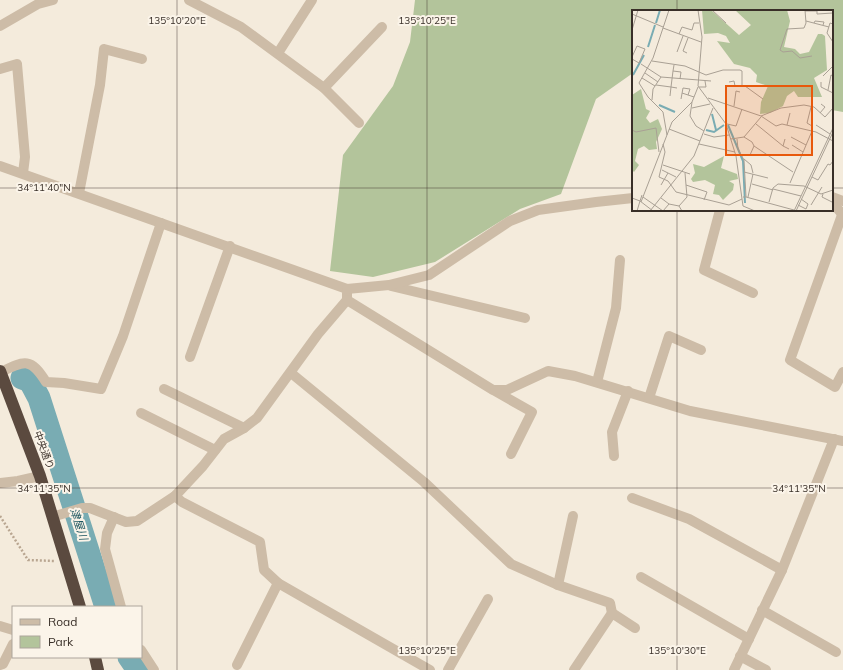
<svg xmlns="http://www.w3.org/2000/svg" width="843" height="670" font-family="Mulish,'Noto Sans JP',sans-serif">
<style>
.green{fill:#b3c49b}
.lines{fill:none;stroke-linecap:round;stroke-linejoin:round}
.river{stroke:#79acb3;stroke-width:23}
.path{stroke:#b9a691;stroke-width:2.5;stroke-dasharray:2 2;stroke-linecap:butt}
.minor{stroke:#cdbca7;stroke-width:10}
.highway{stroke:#5b4a3f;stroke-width:12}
.ticks{fill:none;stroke:#392f28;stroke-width:1;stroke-opacity:0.45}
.labels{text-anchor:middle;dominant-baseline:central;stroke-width:4;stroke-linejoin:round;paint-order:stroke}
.street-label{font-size:10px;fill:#392f28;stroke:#fbf4e9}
.water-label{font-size:11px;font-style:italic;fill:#1a545e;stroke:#fbf4e9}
.inset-river{fill:none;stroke:#79acb3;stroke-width:2}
.inset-road{fill:none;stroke:#a9a094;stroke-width:1}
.view{fill:#e8590c;fill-opacity:0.15;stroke:#e8590c;stroke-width:2}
.inset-edge{fill:none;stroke:#392f28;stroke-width:2}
.ticks-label{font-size:10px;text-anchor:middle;fill:#392f28;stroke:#fbf4e9;stroke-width:4;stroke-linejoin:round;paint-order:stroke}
</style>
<rect width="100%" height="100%" fill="#f4ebdc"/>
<path class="green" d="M 415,0 L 843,0 L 843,112 L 832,110 L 832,11 L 633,11 L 633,73 L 596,99 L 561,194 L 520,209 L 435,262 L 373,277 L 330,271 L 343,155 L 393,86 L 410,42 Z"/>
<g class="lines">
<g class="river">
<path d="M 22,378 L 30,381 L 39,398 L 106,607"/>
<path d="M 129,657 L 138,670"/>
</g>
<path class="path" d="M 0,516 L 28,560 L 55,561"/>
<g class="minor">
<path d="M 189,0 L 241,27 L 324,88 L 359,123"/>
<path d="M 0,26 L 38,4 L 53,0"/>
<path d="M 278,53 L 312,0"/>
<path d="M 0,69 L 17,64 L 25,157 L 23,173"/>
<path d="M 324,88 L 382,27"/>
<path d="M 0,166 L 347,289 L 347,300 L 318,334 L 257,418 L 244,428 L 224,439 L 203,466 L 175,496 L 137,521 L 126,522 L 90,508 L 82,508 L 52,517"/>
<path d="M 79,193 L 100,85 L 104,49 L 142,59"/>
<path d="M 832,197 L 843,201"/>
<path d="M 832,206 L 837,208 L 843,215"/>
<path d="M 720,210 L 704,270 L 753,293"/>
<path d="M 842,215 L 790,360 L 835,387 L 843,372"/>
<path d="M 391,286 L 525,318"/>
<path d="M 347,289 L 389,285 L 429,275 L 510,221 L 538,210 L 596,202 L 633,198"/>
<path d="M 347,300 L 493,390 L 507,390 L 548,371 L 575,376 L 690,411 L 843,441"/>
<path d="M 190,357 L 230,246"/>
<path d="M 1,372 C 25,360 31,358 46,382 L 64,383 L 101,389 L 123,336 L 161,223"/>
<path d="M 291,373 L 424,482 L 511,564 L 558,585"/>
<path d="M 597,382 L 616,308 L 620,260"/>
<path d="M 164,389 L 244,428"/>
<path d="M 495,391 L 532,412 L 511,454"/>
<path d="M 649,398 L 669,336 L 701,350"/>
<path d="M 141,413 L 215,450"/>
<path d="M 614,456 L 612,432 L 628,391"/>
<path d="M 0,483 L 18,481 L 40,476"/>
<path d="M 175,496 L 182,502 L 260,542 L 264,570 L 278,583 L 237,665"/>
<path d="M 632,498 L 689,519 L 782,570"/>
<path d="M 573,516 L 558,585 L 610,603 L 612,613"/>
<path d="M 114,517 L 107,533 L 105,549 L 121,607"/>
<path d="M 641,577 L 749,639"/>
<path d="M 278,583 L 430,670"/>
<path d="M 762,610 L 836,652"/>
<path d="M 0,626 L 13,630"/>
<path d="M 141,650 L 154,670"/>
<path d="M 740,656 L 766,670"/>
<path d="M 0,665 L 3,664 L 13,644"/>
<path d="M 448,670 L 488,599"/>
<path d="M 574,670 L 612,613 L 635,628"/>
<path d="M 734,670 L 782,570 L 834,439"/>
</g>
<g class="highway">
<path d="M 0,371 L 40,476 L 80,607"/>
<path d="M 95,657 L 98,670"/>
</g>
</g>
<path class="ticks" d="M 177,0 L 177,670M 427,0 L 427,670M 677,0 L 677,11M 0,188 L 633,188M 832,188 L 843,188M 677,210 L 677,670M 0,488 L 843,488"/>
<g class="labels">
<g class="street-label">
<text transform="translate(44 450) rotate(70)">中央通り</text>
</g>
<g class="water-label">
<text transform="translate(79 524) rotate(72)">津屋川</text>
</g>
</g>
<g transform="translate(632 10)">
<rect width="201" height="201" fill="#f4ebdc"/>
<path d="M 70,0 L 79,0 L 107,25 L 119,15 L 103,0 L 155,0 L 158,11 L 152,37 L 163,39 L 168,44 L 177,42 L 186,24 L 190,24 L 193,26 L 195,60 L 182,68 L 190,87 L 166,87 L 162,81 L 155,86 L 151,96 L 138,103 L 128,104 L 129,92 L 136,76 L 124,72 L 125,65 L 118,58 L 102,54 L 85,31 L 98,33 L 94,26 L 86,23 L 72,24 ZM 9,79 L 14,99 L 18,101 L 14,108 L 18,113 L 26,109 L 30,119 L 24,132 L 25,139 L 17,140 L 12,136 L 6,139 L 3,151 L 7,155 L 2,162 L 0,160 L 0,85 ZM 92,146 L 89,158 L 105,164 L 106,169 L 97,171 L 102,174 L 101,180 L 91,190 L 87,185 L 81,184 L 83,175 L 73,170 L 61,172 L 59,169 L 63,163 L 61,154 L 72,157 Z" fill="#b3c49b"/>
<path class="inset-river" d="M 24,13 L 28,0M 16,37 L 23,15M 1,65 L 12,45M 27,95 L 43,102M 80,104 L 84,120M 96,115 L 111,151 L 113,193M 74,120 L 82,122 L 92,115"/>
<path class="inset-road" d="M 66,0 L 70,27 L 66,76 L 94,114 L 104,146 L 111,196 L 123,201M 80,0 L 94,13M 173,0 L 174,13 L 172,18 L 155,19 L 148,40 L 151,42 L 160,41 L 168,48 L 180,46M 173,1 L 185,1 L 185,4 L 201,3M 0,4 L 31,17M 174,11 L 197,17M 182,13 L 183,11 L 192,12 L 191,15M 201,14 L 198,13 L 195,23 L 201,32M 31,18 L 69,32M 0,20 L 6,0M 47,24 L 50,17 L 60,20 L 62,13 L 67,13M 45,42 L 51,26M 55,43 L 51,41 L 56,28M 0,47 L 5,36 L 13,39 L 7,53 L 0,49M 20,51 L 53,56 L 74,65 L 91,60 L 108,60 L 110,61 L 110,75M 9,54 L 29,67M 42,55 L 41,61 L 49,62 L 48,69M 41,61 L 39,77 L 45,78M 13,63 L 26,72M 191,66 L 201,56M 10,68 L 23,76M 97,72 L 102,71 L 103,76 L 113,76 L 131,89M 189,72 L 189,77 L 201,83M 24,75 L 39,77 L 38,86M 67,77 L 74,77 L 73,71M 196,80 L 199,65 L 201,66M 50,83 L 62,87M 76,88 L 129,106 L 144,116 L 150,114 L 184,122 L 201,131M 49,89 L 51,78 L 58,79 L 56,85M 20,90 L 21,79 L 29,67 L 79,71M 60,92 L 58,106 L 64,116 L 72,121M 102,96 L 104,81 L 108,82M 179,97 L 175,113 L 180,116M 60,98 L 78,94M 188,103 L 193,97 L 189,94M 129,106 L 149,98 L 172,95 L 182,97 L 193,107 L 201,98M 95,114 L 104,116 L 110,99M 124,114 L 151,136M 155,115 L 158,103M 184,115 L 198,124M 37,119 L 68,131M 0,120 L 4,122 L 24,118 L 27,142M 72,124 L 82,127 L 97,125M 35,125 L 31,102 L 16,87 L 7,73 L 21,48 L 37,0M 112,127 L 120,132 L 122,136 L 118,145M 159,127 L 174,135M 99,129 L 112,127 L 129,107M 105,129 L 106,139 L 112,150 L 114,187 L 111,187M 153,129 L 151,136 L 157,139M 31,134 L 33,142 L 27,167 L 36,171 L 44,182 L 97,195 L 110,189M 67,134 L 103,142M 160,135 L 171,142M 122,136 L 161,162M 112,149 L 119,155 L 121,163M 31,155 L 58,164M 30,160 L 44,167M 112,162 L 136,168M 180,167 L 186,170 L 196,154 L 198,155 L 201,151M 158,173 L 180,121M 120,174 L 141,180M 29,175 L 36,163M 54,175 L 75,182 L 72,190M 141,179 L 169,186M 191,184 L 190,187 L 200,192M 11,187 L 31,201M 114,187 L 162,200M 116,187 L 121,164M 0,188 L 8,191 L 10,185M 29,188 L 37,194 L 31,201M 9,192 L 40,112 L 60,92 L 66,77M 137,192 L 141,178 L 146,174 L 172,176 L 189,184 L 201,180M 37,194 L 47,196 L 50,201M 166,195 L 174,199 L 176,194 L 169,189M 179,195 L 190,177M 47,196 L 55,187 L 53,163M 5,201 L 8,191 L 21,201M 18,201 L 62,146 L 81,98M 162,201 L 201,118M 164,201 L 201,122"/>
<path class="view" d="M 94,76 L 180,76 L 180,145 L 94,145 Z"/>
<rect width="201" height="201" class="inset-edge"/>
</g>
<g class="ticks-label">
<text x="177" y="24">135°10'20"E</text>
<text x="427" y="24">135°10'25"E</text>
<text x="44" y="191">34°11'40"N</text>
<text x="44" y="492">34°11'35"N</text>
<text x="799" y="492">34°11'35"N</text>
<text x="427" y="654">135°10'25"E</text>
<text x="677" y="654">135°10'30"E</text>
</g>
<rect x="12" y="606" width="130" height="52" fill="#fbf4e9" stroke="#ada59c"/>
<rect x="20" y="619" width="20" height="6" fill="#cdbca7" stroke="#ada59c"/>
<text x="48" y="626" font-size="12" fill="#392f28">Road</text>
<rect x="20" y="636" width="20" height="12" fill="#b3c49b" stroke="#ada59c"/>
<text x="48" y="646" font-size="12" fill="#392f28">Park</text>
</svg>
